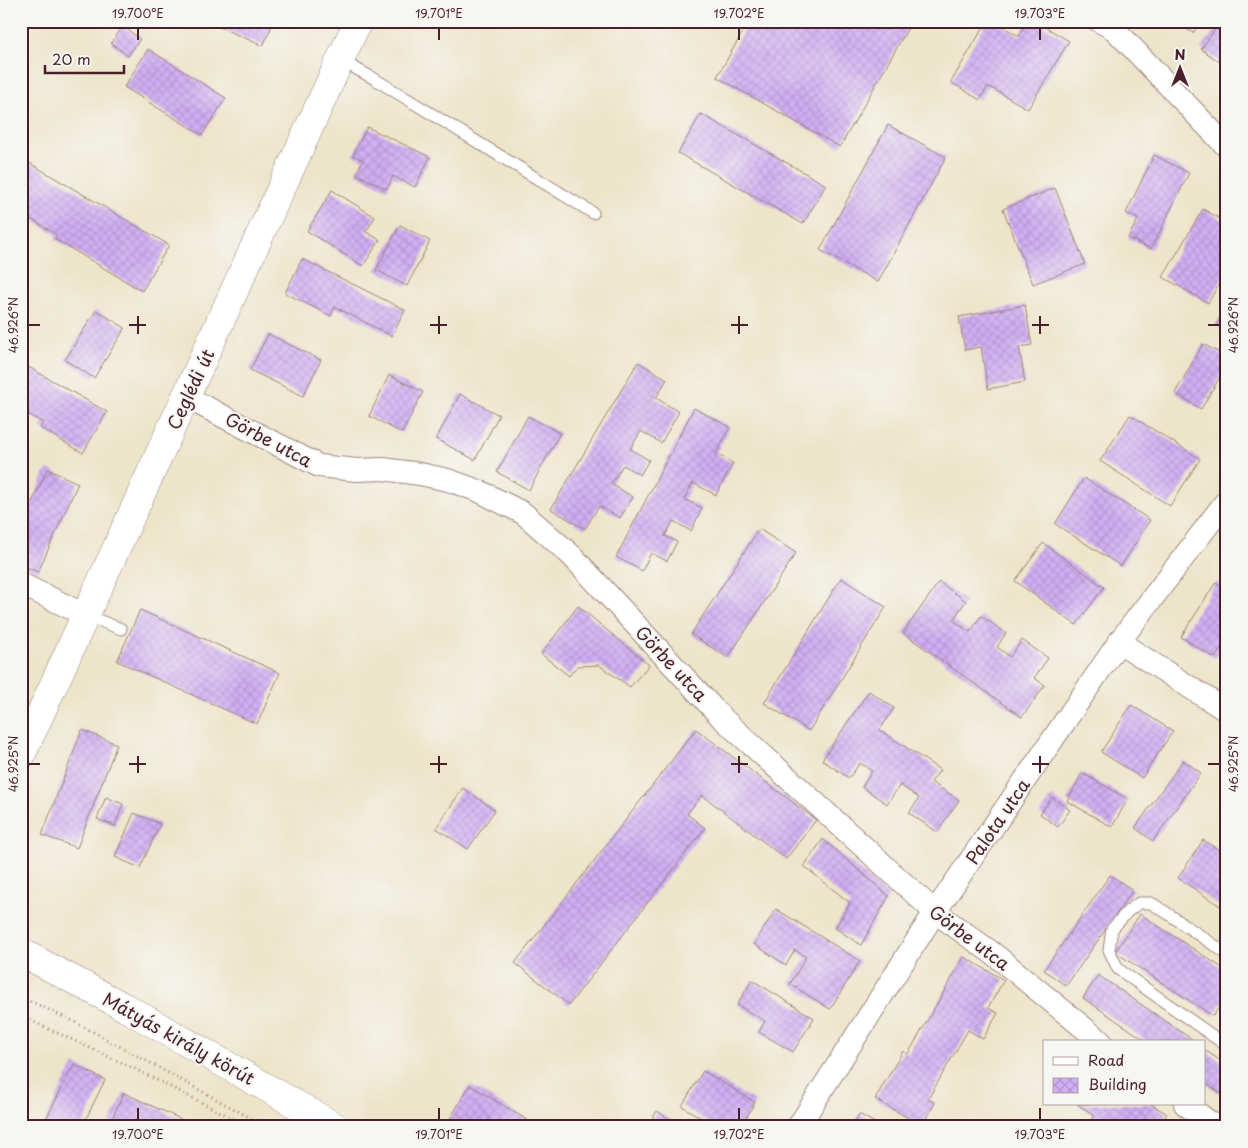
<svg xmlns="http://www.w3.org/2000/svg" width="1248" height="1148" font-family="'Playpen Sans',sans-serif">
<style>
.building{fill:url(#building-cross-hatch)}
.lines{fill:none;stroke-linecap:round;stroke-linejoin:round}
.service-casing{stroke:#9c827a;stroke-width:13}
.minor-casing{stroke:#9c827a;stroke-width:24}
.tertiary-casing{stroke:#9c827a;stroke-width:29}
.primary-casing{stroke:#9c827a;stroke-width:29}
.path{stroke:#9c827a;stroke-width:3;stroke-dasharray:1 4;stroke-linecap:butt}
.service{stroke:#fff;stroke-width:11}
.minor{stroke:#fff;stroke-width:22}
.tertiary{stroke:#fff;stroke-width:28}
.primary{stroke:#fff;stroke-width:28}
.ticks{fill:none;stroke:#4a1f2b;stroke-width:2}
.labels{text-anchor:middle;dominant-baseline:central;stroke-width:4;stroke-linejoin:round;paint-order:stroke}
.street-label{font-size:18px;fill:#4a1f2b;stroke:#f6f6f2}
.neatline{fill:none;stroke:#4a1f2b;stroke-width:2}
.ticks-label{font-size:12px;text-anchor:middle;fill:#4a1f2b}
</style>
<defs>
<pattern id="building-cross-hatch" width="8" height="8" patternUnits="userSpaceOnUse" patternTransform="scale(1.25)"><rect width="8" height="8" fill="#d0aef3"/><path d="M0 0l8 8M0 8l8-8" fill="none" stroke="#b495d0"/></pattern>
</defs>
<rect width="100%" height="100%" fill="#f6f6f2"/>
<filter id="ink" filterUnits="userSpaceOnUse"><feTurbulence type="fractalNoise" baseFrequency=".02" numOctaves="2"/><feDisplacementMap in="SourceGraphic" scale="10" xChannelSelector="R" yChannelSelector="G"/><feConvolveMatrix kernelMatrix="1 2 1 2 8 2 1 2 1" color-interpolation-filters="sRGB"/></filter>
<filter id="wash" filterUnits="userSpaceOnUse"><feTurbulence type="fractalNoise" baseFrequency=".0096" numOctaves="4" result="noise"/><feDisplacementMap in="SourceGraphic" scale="20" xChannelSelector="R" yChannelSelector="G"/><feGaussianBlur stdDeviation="1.12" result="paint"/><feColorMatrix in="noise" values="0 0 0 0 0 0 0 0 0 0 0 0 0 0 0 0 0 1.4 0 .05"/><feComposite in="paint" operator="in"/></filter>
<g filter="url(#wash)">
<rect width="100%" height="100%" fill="#ede5ca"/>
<g id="blocks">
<g class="building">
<path d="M 206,21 L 274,21 L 263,46 Z"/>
<path d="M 749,21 L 912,21 L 840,147 L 717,77 Z"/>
<path d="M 987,21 L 993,21 L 1019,36 L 1027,21 L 1035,21 L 1069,41 L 1028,109 L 988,86 L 980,100 L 951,82 Z"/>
<path d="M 1175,21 L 1201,21 L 1193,33 Z"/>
<path d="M 1221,21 L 1227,21 L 1227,67 L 1201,49 Z"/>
<path d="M 123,26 L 140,39 L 128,56 L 111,43 Z"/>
<path d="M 148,49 L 226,98 L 202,135 L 124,87 Z"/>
<path d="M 701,114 L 826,185 L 803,224 L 678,153 Z"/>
<path d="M 888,125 L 946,157 L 878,282 L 820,250 Z"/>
<path d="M 367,127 L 430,157 L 415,187 L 393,176 L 387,189 L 356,174 L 363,160 L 353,155 Z"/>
<path d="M 1154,155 L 1189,173 L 1151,249 L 1128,238 L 1138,219 L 1126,213 Z"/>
<path d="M 21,158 L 169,245 L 142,291 L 55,239 L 57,235 L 21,213 Z"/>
<path d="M 1055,188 L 1085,264 L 1033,284 L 1003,209 Z"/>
<path d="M 332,190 L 375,217 L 366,232 L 380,240 L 363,266 L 307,231 Z"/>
<path d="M 1203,209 L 1227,223 L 1227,270 L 1208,303 L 1163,277 Z"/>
<path d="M 400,225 L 430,241 L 407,286 L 376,270 Z"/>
<path d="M 302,259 L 405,310 L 392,336 L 335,307 L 331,316 L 285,293 Z"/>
<path d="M 1025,305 L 1032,345 L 1019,347 L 1025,382 L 988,389 L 981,347 L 965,350 L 959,317 Z"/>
<path d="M 1227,307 L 1227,331 L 1216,325 Z"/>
<path d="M 96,310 L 125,328 L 94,378 L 65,360 Z"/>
<path d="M 268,334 L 321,360 L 303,396 L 250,370 Z"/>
<path d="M 1203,344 L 1227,357 L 1227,365 L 1201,409 L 1175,393 Z"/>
<path d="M 638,362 L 667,379 L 656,398 L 679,412 L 661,443 L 641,431 L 630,449 L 649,460 L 640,475 L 623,465 L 611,484 L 633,497 L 620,518 L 599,506 L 585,529 L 551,509 Z"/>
<path d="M 25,365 L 107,412 L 83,453 L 40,428 L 43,423 L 21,410 L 21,370 Z"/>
<path d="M 389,375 L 423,392 L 402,433 L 369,416 Z"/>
<path d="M 460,394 L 499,415 L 475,460 L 436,439 Z"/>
<path d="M 694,408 L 730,427 L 716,454 L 733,463 L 716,495 L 693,483 L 684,499 L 702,508 L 691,531 L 673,521 L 665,536 L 677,542 L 667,561 L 651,553 L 642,571 L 616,557 Z"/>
<path d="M 1130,415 L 1200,459 L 1170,506 L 1100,461 Z"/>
<path d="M 528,416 L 560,433 L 529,490 L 497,472 Z"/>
<path d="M 47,469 L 78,483 L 38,572 L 21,565 L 21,527 Z"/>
<path d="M 1084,478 L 1150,520 L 1121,566 L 1055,524 Z"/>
<path d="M 759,529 L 796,553 L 728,658 L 691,634 Z"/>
<path d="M 1043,543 L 1104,587 L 1076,625 L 1015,581 Z"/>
<path d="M 841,578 L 886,607 L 809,731 L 764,703 Z"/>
<path d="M 1227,578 L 1227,639 L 1215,658 L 1181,637 L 1216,582 L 1222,586 Z"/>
<path d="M 939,582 L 966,601 L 953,620 L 970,632 L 981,616 L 1006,633 L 997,647 L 1010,657 L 1022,640 L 1048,658 L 1034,678 L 1045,685 L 1022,717 L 903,633 Z"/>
<path d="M 578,606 L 649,665 L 630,687 L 599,665 L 577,666 L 569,676 L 541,654 Z"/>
<path d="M 140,610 L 280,673 L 257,724 L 117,661 Z"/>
<path d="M 869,691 L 894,708 L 880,730 L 940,770 L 931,782 L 959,800 L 937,832 L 909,813 L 919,798 L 900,785 L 887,804 L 862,787 L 872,771 L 860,763 L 849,778 L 822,760 Z"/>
<path d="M 1131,705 L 1173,731 L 1142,778 L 1101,752 Z"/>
<path d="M 696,729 L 816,820 L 786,859 L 702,795 L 687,814 L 705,828 L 569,1005 L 515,963 Z"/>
<path d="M 82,730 L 117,744 L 77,848 L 42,835 Z"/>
<path d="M 1183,760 L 1201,773 L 1153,841 L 1135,828 Z"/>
<path d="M 1082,773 L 1128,799 L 1112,827 L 1067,801 Z"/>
<path d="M 463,788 L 495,810 L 468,849 L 436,828 Z"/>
<path d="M 106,797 L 123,804 L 115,826 L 97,819 Z"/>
<path d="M 1052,797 L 1070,810 L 1058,827 L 1040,814 Z"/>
<path d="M 134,813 L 160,824 L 140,868 L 115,857 Z"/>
<path d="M 823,839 L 889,896 L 861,945 L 835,928 L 850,903 L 804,866 Z"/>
<path d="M 1203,840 L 1227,855 L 1227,896 L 1220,906 L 1178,878 Z"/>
<path d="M 1110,875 L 1133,890 L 1066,986 L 1044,970 Z"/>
<path d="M 776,909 L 860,961 L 830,1009 L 790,984 L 806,957 L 795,950 L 786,965 L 754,944 Z"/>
<path d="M 1140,914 L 1227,971 L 1227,996 L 1213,1016 L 1115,952 Z"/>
<path d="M 964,957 L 1004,980 L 988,1008 L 998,1013 L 983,1039 L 968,1030 L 928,1099 L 935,1103 L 922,1126 L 875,1099 L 903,1051 L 908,1054 Z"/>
<path d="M 1098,975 L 1196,1042 L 1148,1042 L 1083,998 Z"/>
<path d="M 752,980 L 814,1018 L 793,1052 L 759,1032 L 765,1021 L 737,1005 Z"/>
<path d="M 1206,1051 L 1227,1065 L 1227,1098 L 1204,1082 L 1204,1053 Z"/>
<path d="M 74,1064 L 105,1080 L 82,1127 L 42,1127 Z"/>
<path d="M 703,1071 L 755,1102 L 741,1127 L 716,1127 L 682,1106 Z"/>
<path d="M 470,1085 L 509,1109 L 539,1127 L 445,1127 Z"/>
<path d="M 124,1093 L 198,1127 L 108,1127 Z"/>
<path d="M 1077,1104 L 1151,1104 L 1167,1114 L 1165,1117 L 1181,1127 L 1095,1127 L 1089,1123 L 1094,1115 Z"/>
<path d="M 657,1111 L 682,1127 L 647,1127 Z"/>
<path d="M 859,1114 L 882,1127 L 852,1127 Z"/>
</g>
</g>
</g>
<g filter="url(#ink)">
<use href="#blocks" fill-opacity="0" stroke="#9c827a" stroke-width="1"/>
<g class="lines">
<g class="service-casing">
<g id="service">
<path d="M 340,60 L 373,78 L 593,213"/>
<path d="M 85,615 L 121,629"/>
<path d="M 1227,954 L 1164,911 L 1151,903 L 1139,903 L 1128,911 L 1112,929 L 1109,950 L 1118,969 L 1227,1046"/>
</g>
</g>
<g class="minor-casing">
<g id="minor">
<path d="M 1099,21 L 1114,29 L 1125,40 L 1227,147"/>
<path d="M 186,397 L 319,466 L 356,470 L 383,469 L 420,474 L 448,480 L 479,491 L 523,513 L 572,556 L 721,717 L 935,912 L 995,955 L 1101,1042"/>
<path d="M 21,584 L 85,615"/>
<path d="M 1119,642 L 1227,711"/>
<path d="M 1185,1104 L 1216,1127"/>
<path d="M 798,1127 L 935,912 L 1119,642 L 1227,500"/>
</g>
</g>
<g class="tertiary-casing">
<path id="tertiary" d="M 21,952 L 126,1008 L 336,1127"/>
</g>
<g class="primary-casing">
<path id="primary" d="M 21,756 L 358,21"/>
</g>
<g class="path">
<path d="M 21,997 L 77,1023 L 267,1127"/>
<path d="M 21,1016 L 135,1069 L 250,1127"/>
</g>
<use href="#service" class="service"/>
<use href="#minor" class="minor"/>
<use href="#tertiary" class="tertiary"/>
<use href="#primary" class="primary"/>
</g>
</g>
<path class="ticks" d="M 138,28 L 138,40M 439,28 L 439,40M 739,28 L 739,40M 1040,28 L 1040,40M 138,316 L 138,334M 439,316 L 439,334M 739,316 L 739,334M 1040,316 L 1040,334M 28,325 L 40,325M 129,325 L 146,325M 430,325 L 447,325M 731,325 L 748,325M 1032,325 L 1049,325M 1208,325 L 1220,325M 138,756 L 138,773M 439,756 L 439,773M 739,756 L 739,773M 1040,756 L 1040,773M 28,764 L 40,764M 129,764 L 146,764M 430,764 L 447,764M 731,764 L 748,764M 1032,764 L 1049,764M 1208,764 L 1220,764M 138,1108 L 138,1120M 439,1108 L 439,1120M 739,1108 L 739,1120M 1040,1108 L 1040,1120"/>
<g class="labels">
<g class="street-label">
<text transform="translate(190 389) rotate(-65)">Ceglédi út</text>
<text transform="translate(269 439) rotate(28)">Görbe utca</text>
<text transform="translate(672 663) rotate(47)">Görbe utca</text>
<text transform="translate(997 821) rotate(-56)">Palota utca</text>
<text transform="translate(970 937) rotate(37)">Görbe utca</text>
<text transform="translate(179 1038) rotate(29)">Mátyás király körút</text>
</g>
</g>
<rect width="1248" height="1148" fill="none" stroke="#f6f6f2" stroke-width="55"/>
<rect x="1043" y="1040" width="162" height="65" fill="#f6f6f2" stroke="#b1a0a2"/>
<rect x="1053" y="1057" width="25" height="8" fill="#ffffff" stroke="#b1a0a2"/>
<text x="1088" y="1066" font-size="15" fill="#4a1f2b">Road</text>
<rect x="1053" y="1078" width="25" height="15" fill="url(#building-cross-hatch)" stroke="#b1a0a2"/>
<text x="1088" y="1090" font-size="15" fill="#4a1f2b">Building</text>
<g transform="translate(1180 68)" stroke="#f6f6f2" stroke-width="4" paint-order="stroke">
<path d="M0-4L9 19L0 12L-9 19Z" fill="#4a1f2b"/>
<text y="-8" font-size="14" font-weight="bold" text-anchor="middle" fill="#4a1f2b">N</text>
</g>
<path d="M45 65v8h79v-8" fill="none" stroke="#4a1f2b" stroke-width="2.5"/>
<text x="52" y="65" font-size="15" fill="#4a1f2b" stroke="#f6f6f2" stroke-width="4" paint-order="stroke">20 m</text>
<rect x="28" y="28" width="1192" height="1092" class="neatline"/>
<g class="ticks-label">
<text x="138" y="18">19.700°E</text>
<text x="439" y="18">19.701°E</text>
<text x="739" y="18">19.702°E</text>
<text x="1040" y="18">19.703°E</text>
<text transform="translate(14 325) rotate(-90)" y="4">46.926°N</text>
<text transform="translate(1234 325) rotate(-90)" y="4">46.926°N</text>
<text transform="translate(14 764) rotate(-90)" y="4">46.925°N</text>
<text transform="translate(1234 764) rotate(-90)" y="4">46.925°N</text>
<text x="138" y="1139">19.700°E</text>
<text x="439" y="1139">19.701°E</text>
<text x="739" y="1139">19.702°E</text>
<text x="1040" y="1139">19.703°E</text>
</g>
</svg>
